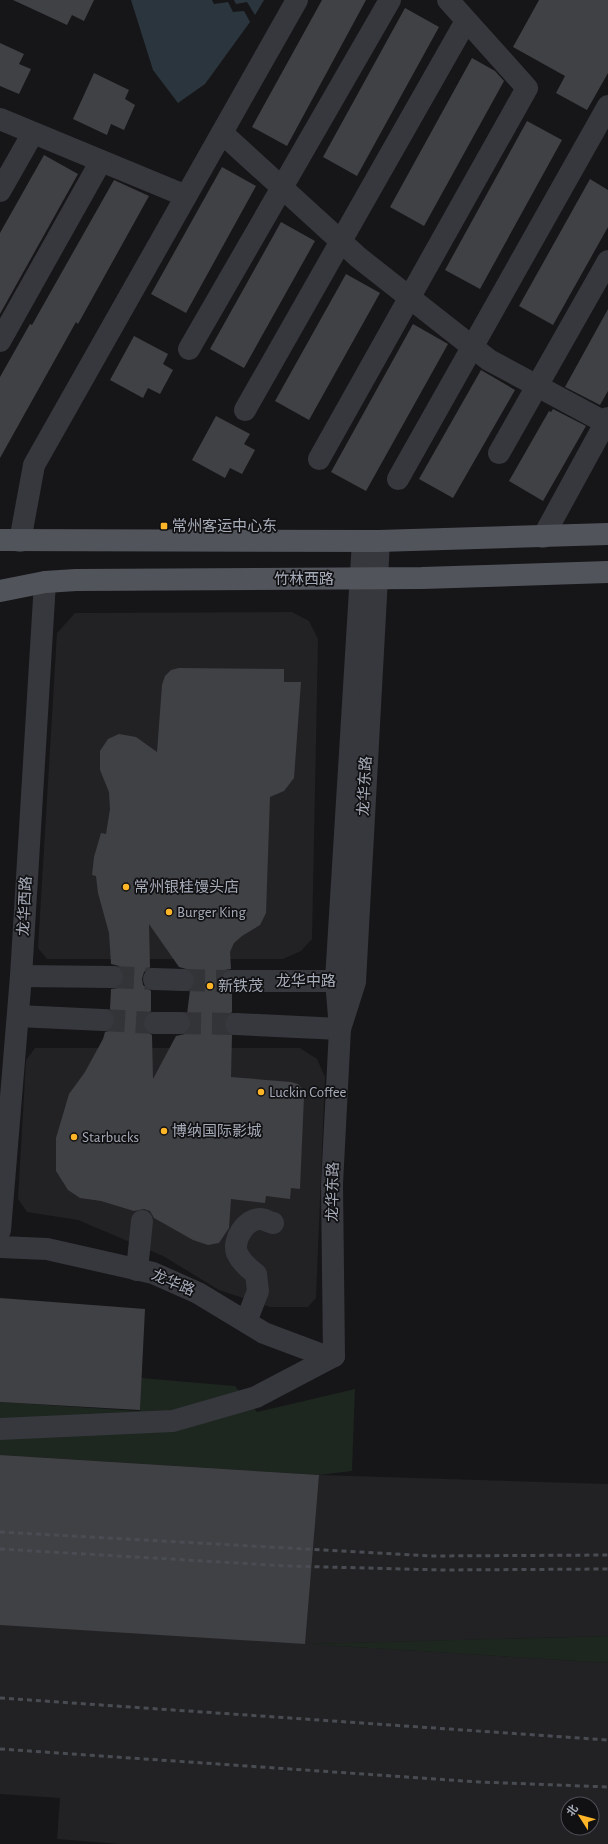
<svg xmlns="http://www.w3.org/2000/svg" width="608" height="1844" font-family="'Alegreya Sans','Noto Sans SC',sans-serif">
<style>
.built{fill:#222225;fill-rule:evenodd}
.green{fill:#1d261f}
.water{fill:#2b353d}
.building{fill:#404145;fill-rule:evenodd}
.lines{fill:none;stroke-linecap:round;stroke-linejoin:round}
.minor-tunnel{stroke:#333438;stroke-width:22;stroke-dasharray:22 11;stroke-linecap:butt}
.minor{stroke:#36383d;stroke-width:22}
.major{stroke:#52545c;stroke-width:22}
.rail{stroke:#494c52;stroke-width:3;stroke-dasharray:5 4;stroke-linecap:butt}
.poi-dot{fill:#feb628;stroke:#111113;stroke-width:1.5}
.labels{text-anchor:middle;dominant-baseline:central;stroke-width:3.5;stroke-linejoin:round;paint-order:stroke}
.poi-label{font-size:15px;fill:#a7acb9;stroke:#111113;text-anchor:start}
.street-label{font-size:15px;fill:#a7acb9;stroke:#111113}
</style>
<rect width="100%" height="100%" fill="#161618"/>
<g class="built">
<path d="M 292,612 L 309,621 L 318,639 L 312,939 L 301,951 L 283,959 L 47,959 L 38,948 L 57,633 L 75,613 Z"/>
<path d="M 35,1048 L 300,1048 L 317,1059 L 325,1077 L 316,1298 L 308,1307 L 270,1307 L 219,1290 L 163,1256 L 78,1220 L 27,1212 L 18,1199 L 26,1060 Z"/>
<path d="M 0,1455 L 319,1475 L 608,1484 L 608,1636 L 312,1644 L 608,1663 L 608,1844 L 120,1844 L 57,1839 L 60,1798 L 0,1794 ZM 568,1804 L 592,1804 L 592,1828 L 568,1828 Z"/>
</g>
<g class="green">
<path d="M 141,1378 L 235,1386 L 257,1412 L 355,1389 L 352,1471 L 319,1475 L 0,1455 L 0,1402 L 140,1411 Z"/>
<path d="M 608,1636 L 608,1663 L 305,1644 Z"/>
</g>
<g class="water">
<path d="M 131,0 L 212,0 L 214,4 L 228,2 L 233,12 L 244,11 L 250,22 L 205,84 L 178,103 L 153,70 Z"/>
<path d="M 234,0 L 264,0 L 255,15 L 247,2 L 236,4 Z"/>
</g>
<g class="building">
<path d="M 13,0 L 94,0 L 84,21 L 72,15 L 67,25 Z"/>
<path d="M 322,0 L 366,0 L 287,146 L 252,127 Z"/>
<path d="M 539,0 L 608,0 L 608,73 L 587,110 L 556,93 L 565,76 L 513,47 Z"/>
<path d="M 405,8 L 439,27 L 357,176 L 323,157 Z"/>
<path d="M 0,43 L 24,54 L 19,64 L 31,69 L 19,94 L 0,86 Z"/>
<path d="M 472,58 L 495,71 L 504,81 L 424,226 L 390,207 Z"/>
<path d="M 94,73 L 129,90 L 125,99 L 135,105 L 124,130 L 111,124 L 107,135 L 73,119 Z"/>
<path d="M 527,121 L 562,140 L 480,289 L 445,270 Z"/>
<path d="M 44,155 L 78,174 L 0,314 L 0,233 Z"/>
<path d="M 222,167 L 256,186 L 186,313 L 151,294 Z"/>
<path d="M 590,179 L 608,190 L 608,227 L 553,325 L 519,306 Z"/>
<path d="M 114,180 L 149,196 L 78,324 L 76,322 L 0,458 L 0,377 L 30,324 L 32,325 Z"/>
<path d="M 281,222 L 315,241 L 244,368 L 210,349 Z"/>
<path d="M 346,274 L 380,293 L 309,420 L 275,401 Z"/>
<path d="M 608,309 L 608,391 L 600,405 L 565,387 Z"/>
<path d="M 413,324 L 448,344 L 366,491 L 331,472 Z"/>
<path d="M 134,336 L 168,354 L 163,364 L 173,370 L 160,394 L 148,388 L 143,398 L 110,380 Z"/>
<path d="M 481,370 L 515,390 L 453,498 L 419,479 Z"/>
<path d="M 553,409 L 586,426 L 543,501 L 509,481 L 549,411 L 551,412 Z"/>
<path d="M 216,416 L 250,434 L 244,444 L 255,450 L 242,474 L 230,468 L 225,478 L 192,460 Z"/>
<path d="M 179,668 L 284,669 L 284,682 L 301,682 L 294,778 L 284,791 L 270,797 L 266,913 L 260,925 L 242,936 L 234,943 L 230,952 L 231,969 L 225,970 L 221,974 L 220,981 L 221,988 L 226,992 L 232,994 L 232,1012 L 226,1017 L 224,1024 L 225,1030 L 232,1035 L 231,1077 L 291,1082 L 298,1084 L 302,1089 L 304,1096 L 300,1189 L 291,1188 L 290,1199 L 266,1196 L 265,1203 L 231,1199 L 229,1228 L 219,1243 L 208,1245 L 193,1240 L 154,1218 L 150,1211 L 144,1209 L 134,1211 L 101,1201 L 80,1198 L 68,1190 L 56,1171 L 56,1138 L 69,1094 L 85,1072 L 103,1039 L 105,1032 L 109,1031 L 114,1026 L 115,1021 L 114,1015 L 110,1009 L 111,989 L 118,988 L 123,983 L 124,978 L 123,971 L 119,966 L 111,964 L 109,933 L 98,893 L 96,876 L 92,875 L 94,857 L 101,833 L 106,834 L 110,809 L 109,792 L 100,770 L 100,751 L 108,739 L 119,734 L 136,737 L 157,752 L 162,685 L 165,676 L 171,670 ZM 149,924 L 179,967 L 190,970 L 194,974 L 195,980 L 194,986 L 190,990 L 187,1014 L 191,1023 L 190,1029 L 185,1034 L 176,1036 L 153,1079 L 152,1035 L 144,1030 L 143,1023 L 144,1016 L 151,1011 L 151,991 L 143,985 L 142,979 L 144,972 L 150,967 Z"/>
<path d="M 0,1298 L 145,1309 L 140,1410 L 0,1402 Z"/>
<path d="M 0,1455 L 319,1475 L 305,1644 L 0,1625 Z"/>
</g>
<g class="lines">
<g class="minor-tunnel">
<path d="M 112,977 L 154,979"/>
<path d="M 183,980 L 232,981"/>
<path d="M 103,1020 L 155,1023"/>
<path d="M 179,1023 L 236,1024"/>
</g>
<g class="minor">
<path d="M 0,119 L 186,196"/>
<path d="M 222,133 L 358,257 L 489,360 L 608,424"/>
<path d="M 0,191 L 33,133"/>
<path d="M 0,341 L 101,161"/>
<path d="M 189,349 L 390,0"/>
<path d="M 245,410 L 466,21"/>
<path d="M 499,453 L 608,261"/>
<path d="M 319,459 L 527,88 L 448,0"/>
<path d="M 398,479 L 608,106"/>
<path d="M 543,537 L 608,418"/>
<path d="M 20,541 L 34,465 L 297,0"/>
<path d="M 21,976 L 112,977"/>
<path d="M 154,979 L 183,980"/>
<path d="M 232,981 L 350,981"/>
<path d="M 18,1016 L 103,1020"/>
<path d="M 155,1023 L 179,1023"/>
<path d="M 236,1024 L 340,1029 L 336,980 L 363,541"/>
<path d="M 0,1230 L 21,976 L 45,582"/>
<path d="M 0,1247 L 47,1249 L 153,1273 L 198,1293 L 264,1333 L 320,1354 L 334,1356"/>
<path d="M 137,1270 L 142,1221"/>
<path d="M 246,1322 L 258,1291 L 256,1274 C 248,1268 241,1262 237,1253 C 232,1240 246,1218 261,1219 C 264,1219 269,1222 273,1223"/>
<path d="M 334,1356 L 332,1184 L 340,1029 L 355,982 L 379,541"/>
<path d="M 0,1429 L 173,1421 L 256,1397 L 334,1356"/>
</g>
<g class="major">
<path d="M 0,540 L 379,541 L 608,534"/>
<path d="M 0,591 L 45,582 L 76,580 L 422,578 L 608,572"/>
</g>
<g class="rail">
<path d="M 0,1532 L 430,1556 L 608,1555"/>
<path d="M 0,1549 L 288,1566 L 442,1570 L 608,1569"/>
<path d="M 0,1698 L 608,1740"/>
<path d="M 0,1749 L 479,1782 L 608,1787"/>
</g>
</g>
<g class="poi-dot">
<rect x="160" y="522" width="8" height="8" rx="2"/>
<circle cx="126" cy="887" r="4"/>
<circle cx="169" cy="912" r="4"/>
<circle cx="210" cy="986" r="4"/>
<circle cx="261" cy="1092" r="4"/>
<circle cx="164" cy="1131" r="4"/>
<circle cx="74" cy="1137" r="4"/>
</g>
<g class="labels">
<g class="poi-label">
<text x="172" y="526">常州客运中心东</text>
<text x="134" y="887">常州银桂馒头店</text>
<text x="177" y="912">Burger King</text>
<text x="218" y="986">新铁茂</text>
<text x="269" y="1092">Luckin Coffee</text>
<text x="172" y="1131">博纳国际影城</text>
<text x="82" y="1137">Starbucks</text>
</g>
<g class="street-label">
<text x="304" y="579">竹林西路</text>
<text transform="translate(365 786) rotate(-87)">龙华东路</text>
<text transform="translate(25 906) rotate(-87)">龙华西路</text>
<text x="306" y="981">龙华中路</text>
<text transform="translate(333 1192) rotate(-89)">龙华东路</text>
<text transform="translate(173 1283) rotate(23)">龙华路</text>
</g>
</g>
<g transform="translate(580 1816) rotate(306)"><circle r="19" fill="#111113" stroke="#4d4f55"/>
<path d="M0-3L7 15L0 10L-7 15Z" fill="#feb628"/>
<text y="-6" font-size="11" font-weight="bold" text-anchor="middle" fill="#a7acb9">北</text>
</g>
</svg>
